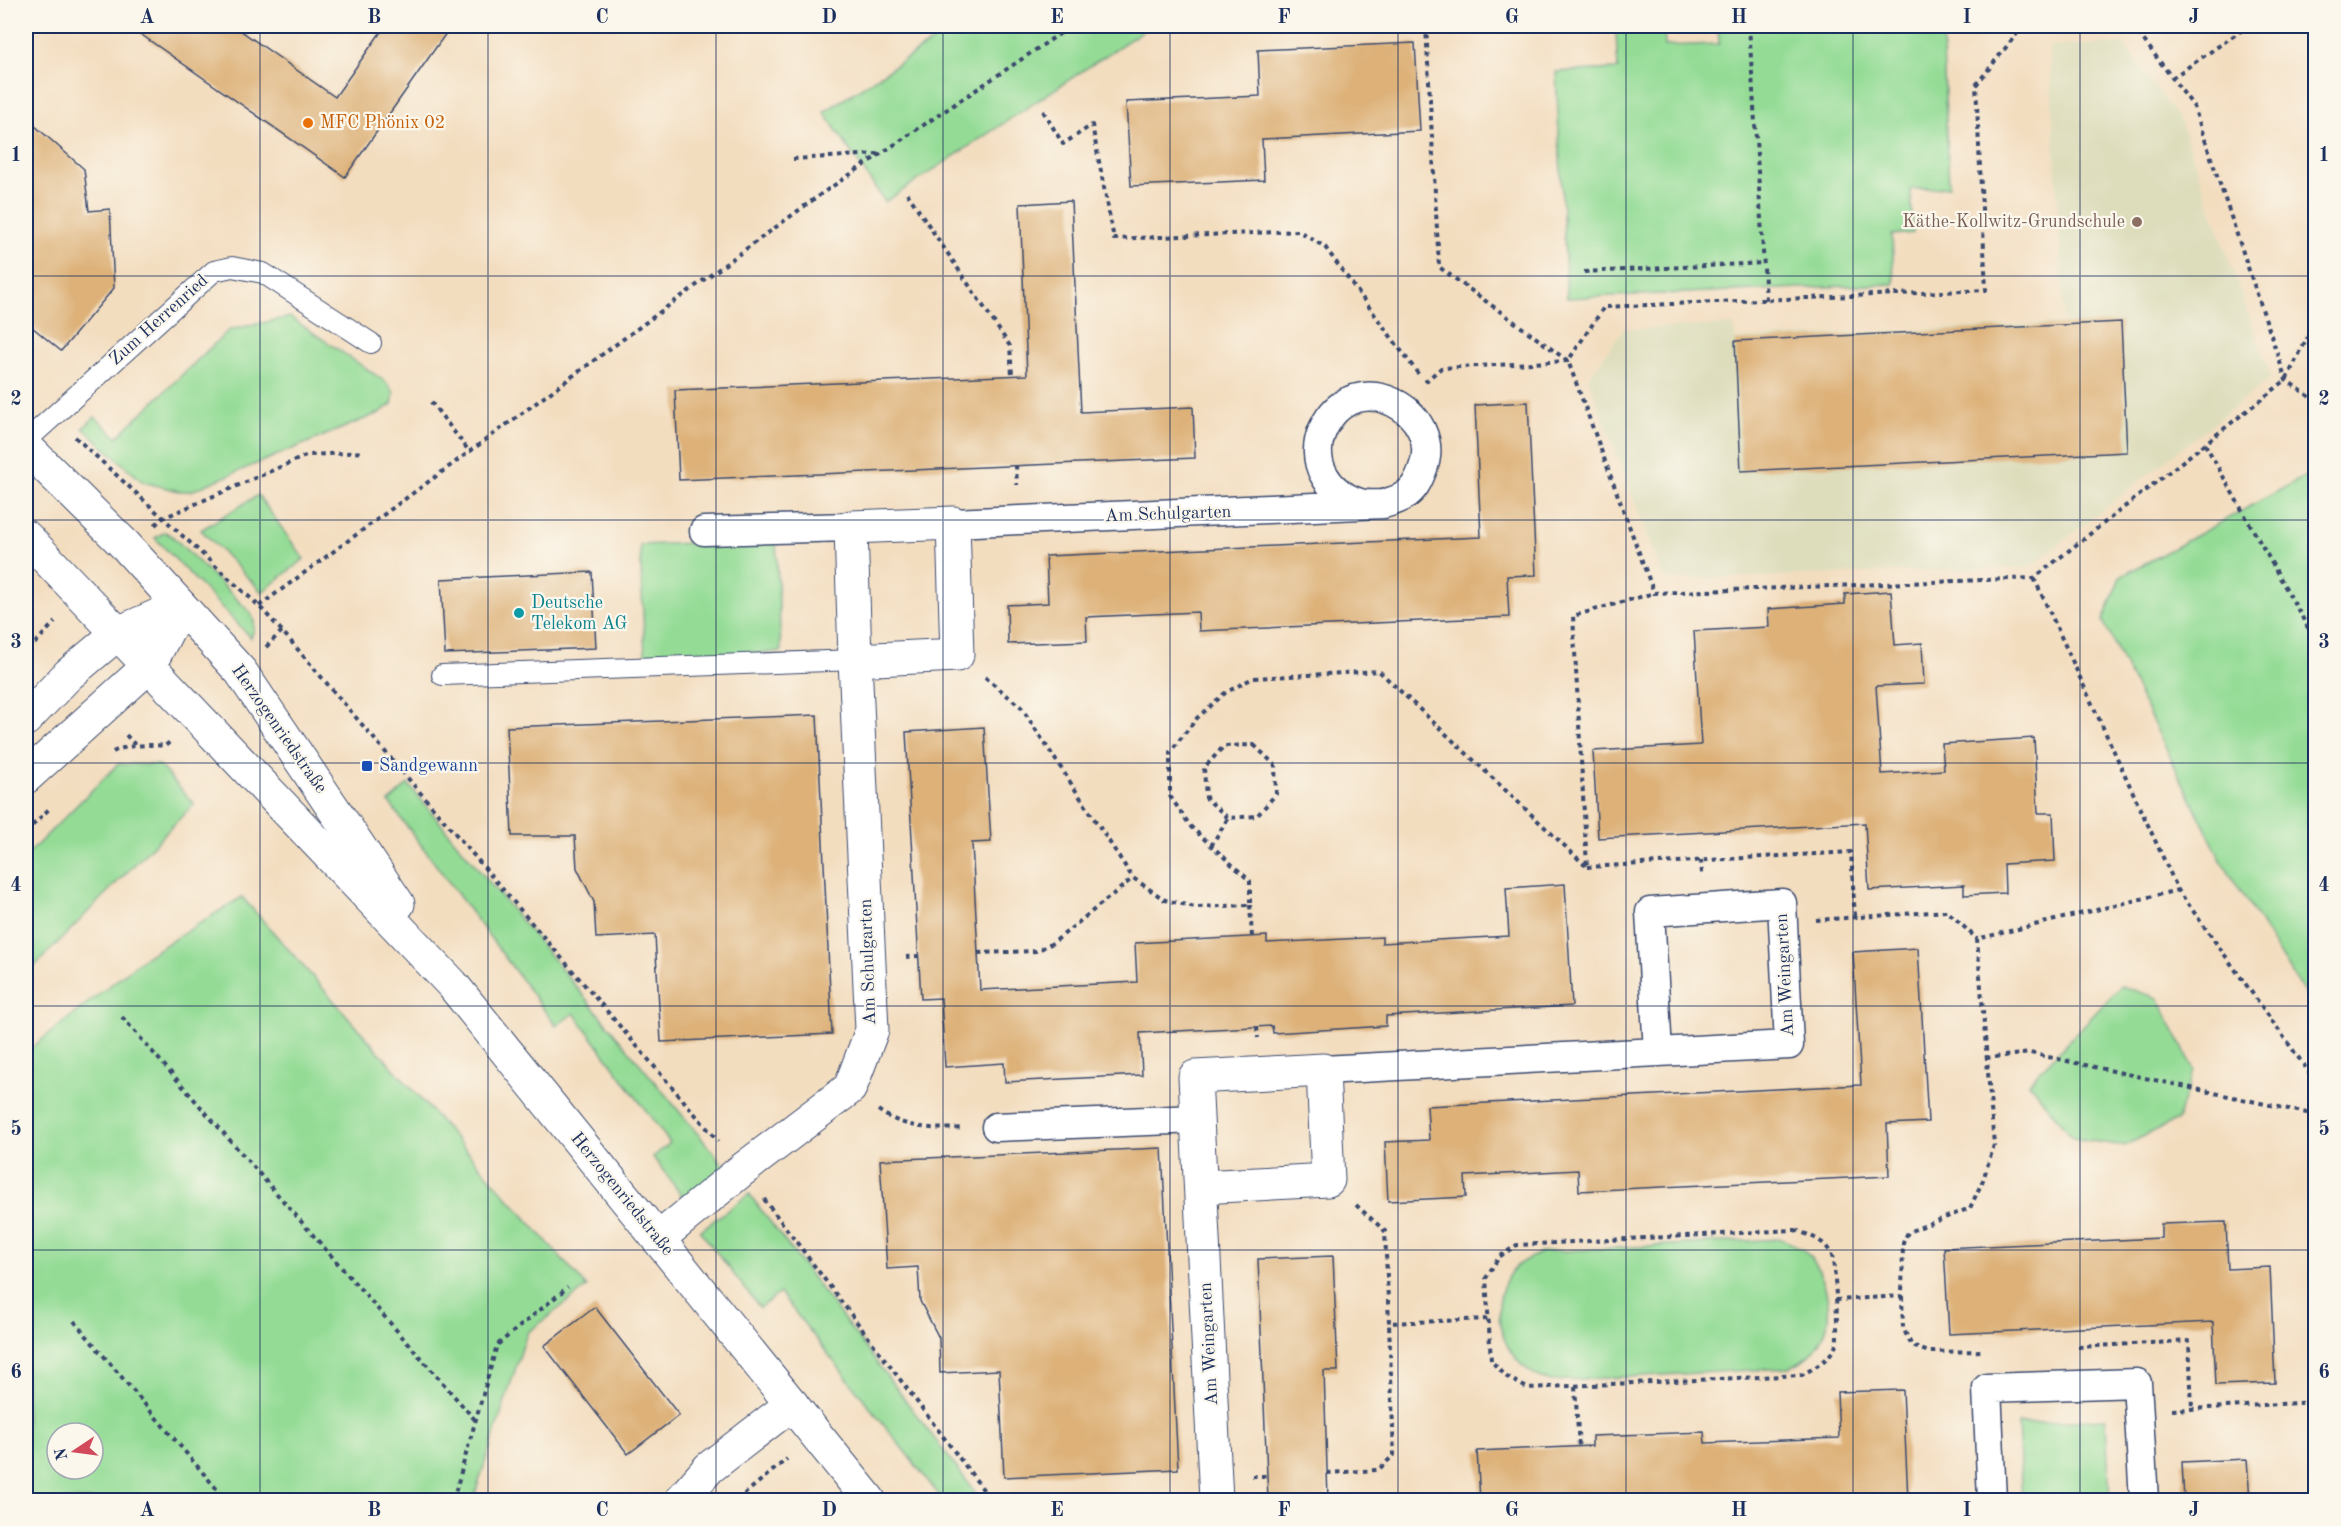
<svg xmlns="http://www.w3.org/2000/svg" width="2341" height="1526" font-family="'Old Standard TT',serif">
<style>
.built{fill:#ddddbc}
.green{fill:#94dc96;stroke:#58867a;stroke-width:1.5;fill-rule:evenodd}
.building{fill:#ddb178}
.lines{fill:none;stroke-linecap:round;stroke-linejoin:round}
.service-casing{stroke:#3b496d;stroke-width:22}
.pedestrian-casing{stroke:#3b496d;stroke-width:31}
.minor-casing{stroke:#3b496d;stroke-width:35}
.tertiary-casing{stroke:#3b496d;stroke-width:35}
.path{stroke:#3b496d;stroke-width:4;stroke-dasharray:4.5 4.5;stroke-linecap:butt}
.service{stroke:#fff;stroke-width:20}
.pedestrian{stroke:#fff;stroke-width:28}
.minor{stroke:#fff;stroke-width:33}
.tertiary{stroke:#fff;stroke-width:33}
.grid{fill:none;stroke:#1b2f5e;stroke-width:1.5;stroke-opacity:0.55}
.food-dot{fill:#e8710a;stroke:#fbf7ec;stroke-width:2}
.education-dot{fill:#8d6e63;stroke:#fbf7ec;stroke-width:2}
.culture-dot{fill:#0f9aa8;stroke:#fbf7ec;stroke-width:2}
.transit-dot{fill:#1a4fb4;stroke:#fbf7ec;stroke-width:2}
.labels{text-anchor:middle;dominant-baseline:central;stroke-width:4.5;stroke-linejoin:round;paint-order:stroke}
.food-label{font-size:18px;fill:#c56008;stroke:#fbf7ec;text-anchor:start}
.education-label{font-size:18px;fill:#785e54;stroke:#fbf7ec;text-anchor:end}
.street-label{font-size:18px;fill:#1b2f5e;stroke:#fbf7ec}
.culture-label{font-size:18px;fill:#0d838f;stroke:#fbf7ec;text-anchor:start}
.transit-label{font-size:18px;fill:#164399;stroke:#fbf7ec;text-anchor:start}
.neatline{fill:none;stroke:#1b2f5e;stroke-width:2}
.grid-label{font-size:20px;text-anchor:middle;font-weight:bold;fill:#1b2f5e}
</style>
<rect width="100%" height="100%" fill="#fbf7ec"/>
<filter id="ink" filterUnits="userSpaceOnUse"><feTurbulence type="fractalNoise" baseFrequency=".0167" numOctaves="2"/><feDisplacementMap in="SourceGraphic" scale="12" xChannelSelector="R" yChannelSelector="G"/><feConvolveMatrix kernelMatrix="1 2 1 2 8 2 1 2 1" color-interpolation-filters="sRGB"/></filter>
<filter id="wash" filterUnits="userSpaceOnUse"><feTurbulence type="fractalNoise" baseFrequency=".008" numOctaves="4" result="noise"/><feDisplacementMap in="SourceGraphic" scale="24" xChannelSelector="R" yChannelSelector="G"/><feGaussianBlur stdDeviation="1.35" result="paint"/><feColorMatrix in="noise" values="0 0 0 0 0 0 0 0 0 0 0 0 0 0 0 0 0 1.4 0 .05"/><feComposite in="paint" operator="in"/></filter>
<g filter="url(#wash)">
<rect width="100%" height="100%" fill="#f3ddbf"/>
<path class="built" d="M 2123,44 L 2180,121 L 2271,378 L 2030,567 L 1664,580 L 1588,378 L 1623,329 L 1734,325 L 1735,339 L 2064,323 L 2049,46 Z"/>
<g class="green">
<path d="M 956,26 L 1150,26 L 885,202 L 824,112 Z"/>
<path d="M 1718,26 L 1942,26 L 1949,187 L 1911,189 L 1913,233 L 1892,235 L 1894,284 L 1567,298 L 1556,72 L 1618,69 L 1616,31 L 1664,29 L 1665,46 L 1719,44 Z"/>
<path d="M 290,317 L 386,382 L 394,393 L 392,404 L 379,413 L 191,491 L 179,491 L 143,482 L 83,428 L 95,417 L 117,437 L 229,330 Z"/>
<path d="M 2315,471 L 2315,1010 L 2221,860 L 2103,621 L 2120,577 Z"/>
<path d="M 258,495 L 304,559 L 262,592 L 201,530 Z"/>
<path d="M 165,532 L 172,536 L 250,612 C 256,622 255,628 251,638 L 155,538 Z"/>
<path d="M 776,540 L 781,652 L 645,657 L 640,545 Z"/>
<path d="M 118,764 L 159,765 L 194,804 L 26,975 L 26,856 Z"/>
<path d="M 408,784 L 727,1169 L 685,1200 L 653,1157 L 670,1143 L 574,1013 L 556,1026 L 389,802 Z"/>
<path d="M 242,897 L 587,1287 L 527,1333 L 473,1500 L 26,1500 L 26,1052 L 147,956 ZM 57,1433 L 93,1433 L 93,1469 L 57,1469 Z"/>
<path d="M 2121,986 L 2158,998 L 2194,1070 L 2177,1120 L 2124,1146 L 2073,1138 L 2029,1083 Z"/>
<path d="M 749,1194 L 981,1500 L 943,1500 L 780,1293 L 760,1308 L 700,1231 Z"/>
<path d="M 1781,1239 C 1788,1242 1796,1245 1802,1249 C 1826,1269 1837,1315 1820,1342 C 1813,1354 1801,1362 1789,1368 L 1551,1381 C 1506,1370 1485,1314 1509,1275 C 1516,1263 1531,1257 1543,1252 Z"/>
<path d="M 2106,1419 L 2110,1500 L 2022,1500 L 2018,1424 Z"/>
</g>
<g id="blocks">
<g class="building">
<path d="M 129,26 L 234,26 L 335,97 L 385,26 L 451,26 L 345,177 Z"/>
<path d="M 1415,43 L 1420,131 L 1262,139 L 1264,180 L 1131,186 L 1126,102 L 1260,96 L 1258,50 Z"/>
<path d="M 26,118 L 84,169 L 89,211 L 110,209 L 114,288 L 61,351 L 26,322 Z"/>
<path d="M 1071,201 L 1081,412 L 1193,407 L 1195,458 L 679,480 L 675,390 L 1027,375 L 1020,204 Z"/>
<path d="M 2121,322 L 2127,452 L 1741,471 L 1735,341 Z"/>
<path d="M 1528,402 L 1536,575 L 1507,576 L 1509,617 L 1199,631 L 1198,612 L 1086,617 L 1087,641 L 1008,644 L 1007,605 L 1048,603 L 1046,556 L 1481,537 L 1475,405 Z"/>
<path d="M 592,572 L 596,648 L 445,654 L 441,579 Z"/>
<path d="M 1891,591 L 1895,645 L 1922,643 L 1924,684 L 1876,686 L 1882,774 L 1944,770 L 1942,744 L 2034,738 L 2038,813 L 2053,813 L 2055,861 L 2004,864 L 2005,893 L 1964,895 L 1964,885 L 1869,890 L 1865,823 L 1598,838 L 1593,751 L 1701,745 L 1694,631 L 1769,627 L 1768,609 L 1845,604 L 1845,594 Z"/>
<path d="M 817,715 L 832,1034 L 661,1042 L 655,935 L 596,938 L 594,902 L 577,868 L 575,836 L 512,836 L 507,727 Z"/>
<path d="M 984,727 L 991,842 L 972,843 L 980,990 L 1137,982 L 1135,943 L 1267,936 L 1267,943 L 1382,937 L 1382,943 L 1509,936 L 1506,888 L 1565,884 L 1572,1006 L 1386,1016 L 1386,1026 L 1273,1033 L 1272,1026 L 1140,1033 L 1142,1075 L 1005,1082 L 1004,1063 L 945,1067 L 941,998 L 921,999 L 906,732 Z"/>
<path d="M 1918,948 L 1928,1122 L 1887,1124 L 1889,1176 L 1579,1191 L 1578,1170 L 1465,1176 L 1466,1197 L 1388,1201 L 1385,1142 L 1429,1140 L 1427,1106 L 1861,1085 L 1853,952 Z"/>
<path d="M 1162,1148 L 1178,1469 L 1004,1477 L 999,1370 L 940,1373 L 939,1338 L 920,1301 L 918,1267 L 887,1269 L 880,1160 Z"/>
<path d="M 2226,1222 L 2228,1269 L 2270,1267 L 2275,1383 L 2216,1385 L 2213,1322 L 1949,1334 L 1944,1248 L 2161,1238 L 2161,1224 Z"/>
<path d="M 1333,1256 L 1338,1371 L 1324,1371 L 1328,1500 L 1268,1500 L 1258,1259 Z"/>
<path d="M 595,1307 L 679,1415 L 628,1454 L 544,1346 Z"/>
<path d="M 1903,1390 L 1908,1500 L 1480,1500 L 1477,1451 L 1592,1446 L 1592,1436 L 1704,1432 L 1705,1443 L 1839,1438 L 1837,1392 Z"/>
<path d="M 2247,1459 L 2250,1500 L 2184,1500 L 2182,1462 Z"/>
</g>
</g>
</g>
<g filter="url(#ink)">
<use href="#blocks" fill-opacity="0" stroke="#3b496d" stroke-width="1.5"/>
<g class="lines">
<g class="service-casing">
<g id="service">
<path d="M 26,441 L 214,271 L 232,267 L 263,273 L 371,343"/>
<path d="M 442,675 L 855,660"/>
</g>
</g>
<g class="pedestrian-casing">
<g id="pedestrian">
<path d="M 953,523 L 1383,504 C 1390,502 1398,500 1404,496 C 1414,490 1418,481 1422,471 C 1447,412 1354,361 1323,429 C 1308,462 1328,493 1360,503 C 1367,505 1376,504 1383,504"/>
<path d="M 704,531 L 851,527"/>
<path d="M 1323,1070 L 1789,1045 L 1782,903 L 1650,912 L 1658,1052"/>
<path d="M 996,1127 L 1198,1119"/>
<path d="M 1992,1500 L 1987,1388 L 2137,1383 L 2144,1500"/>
</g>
</g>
<g class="minor-casing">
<g id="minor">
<path d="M 26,719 L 68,675 L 118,633 L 180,606"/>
<path d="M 26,777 L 149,666 L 180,606"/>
<path d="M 1201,1187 L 1328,1180 L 1323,1070 L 1195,1077 L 1216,1500"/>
<path d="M 658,1239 L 742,1170 L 850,1088 L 872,1030 L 855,660 L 957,655 L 953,523 L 851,527 L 855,660"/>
<path d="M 681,1500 L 709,1468 L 792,1404"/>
</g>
</g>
<g class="tertiary-casing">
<g id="tertiary">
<path d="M 26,447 L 126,546 L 241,672 L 398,904"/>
<path d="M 26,537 L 452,984 L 869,1500"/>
</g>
</g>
<g class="path">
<path d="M 1426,26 L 1439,267 L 1568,361 L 1654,593 L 2034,578 L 2286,380 L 2316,321"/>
<path d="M 1749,26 L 1766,300"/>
<path d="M 2133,26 L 2194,107 L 2286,380 L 2316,401"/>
<path d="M 2172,78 L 2248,26"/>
<path d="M 1043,111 L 1063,144 L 1092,125 L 1114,239 L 1299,231 L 1325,247 L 1419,375"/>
<path d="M 793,159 L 879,154"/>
<path d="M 907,193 L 1010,346 L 1012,375"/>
<path d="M 1584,272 L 1764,263"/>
<path d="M 1425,382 L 1441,368 L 1568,361 L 1604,307 L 1986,290 L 1976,85 L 2023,26"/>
<path d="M 431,402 L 469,451"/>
<path d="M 75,437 L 259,606 L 282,631 L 718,1141"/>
<path d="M 2205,444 L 2316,642"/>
<path d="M 1016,465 L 1017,485"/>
<path d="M 155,525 L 163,518 L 308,455 L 364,452"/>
<path d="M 2034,578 L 2178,890 L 2316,1082"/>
<path d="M 259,606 L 821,194 L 1071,26"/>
<path d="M 26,644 L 35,643 L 55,622"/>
<path d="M 266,647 L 282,631"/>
<path d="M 985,677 L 1021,707 L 1133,878 L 1165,900 L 1195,907 L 1250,905 L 1250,881 L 1191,827 L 1170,796 L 1170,752 L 1197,718 L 1225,693 L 1253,678 L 1379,671 L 1587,867 L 1573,616 L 1654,593"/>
<path d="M 126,735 L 137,747"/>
<path d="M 1254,745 L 1275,765 L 1276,794 L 1257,816 L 1228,818 L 1206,798 L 1204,768 L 1224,746 Z"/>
<path d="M 113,752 C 124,745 152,744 165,746 L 171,741"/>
<path d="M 26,832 L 49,809"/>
<path d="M 1211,846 L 1228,818"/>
<path d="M 1701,860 L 1702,874"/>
<path d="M 1587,867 L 1851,852 L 1855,918"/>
<path d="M 1250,905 L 1252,937"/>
<path d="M 1816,920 L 1947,911 L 1977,939"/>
<path d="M 978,953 L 1036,951 L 1053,943 L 1133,878"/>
<path d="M 906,957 L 918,956"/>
<path d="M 122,1017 L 476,1421"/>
<path d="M 1257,1027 L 1258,1038"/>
<path d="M 1986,1058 L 2030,1053 L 2316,1115"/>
<path d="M 878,1110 C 902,1128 933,1130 962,1128"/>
<path d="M 764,1199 L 991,1500"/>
<path d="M 1356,1205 L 1385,1231 L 1389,1323 L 1488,1319"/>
<path d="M 1795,1230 C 1809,1235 1826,1240 1832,1256 C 1835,1263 1839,1339 1836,1345 C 1829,1360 1816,1367 1802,1375 L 1527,1388 L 1507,1377 L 1491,1361 L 1486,1278 L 1499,1257 L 1517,1245 Z"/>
<path d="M 1902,1296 L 1903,1328 L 1912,1346 L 1929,1352 L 1984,1351"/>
<path d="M 1836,1300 L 1902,1296 L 1903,1243 L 1908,1232 L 1970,1208 L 1983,1180 L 1994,1145 L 1977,939 L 2178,890"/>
<path d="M 74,1321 L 226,1500"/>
<path d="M 2078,1347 L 2189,1341 L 2192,1408"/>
<path d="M 1575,1387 L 1579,1447"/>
<path d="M 2172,1410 L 2316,1402"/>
<path d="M 1327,1473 L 1378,1470 L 1394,1455 L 1389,1323"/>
<path d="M 1252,1476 L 1267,1476"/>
<path d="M 453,1500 L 497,1345 L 568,1287"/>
<path d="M 737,1500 L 787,1459"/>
</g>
<use href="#service" class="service"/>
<use href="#pedestrian" class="pedestrian"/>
<use href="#minor" class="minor"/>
<use href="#tertiary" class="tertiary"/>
</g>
</g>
<path class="grid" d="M 260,26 L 260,1500M 488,26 L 488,1500M 716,26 L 716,1500M 943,26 L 943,1500M 1170,26 L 1170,1500M 1398,26 L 1398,1500M 1626,26 L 1626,1500M 1853,26 L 1853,1500M 2080,26 L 2080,1500M 26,276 L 2316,276M 26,520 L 2316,520M 26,763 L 2316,763M 26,1006 L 2316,1006M 26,1250 L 2316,1250"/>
<circle class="food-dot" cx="308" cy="123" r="6"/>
<circle class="education-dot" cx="2137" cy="222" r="6"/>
<circle class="culture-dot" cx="519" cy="613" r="6"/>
<rect class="transit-dot" x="361" y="760" width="12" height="12" rx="3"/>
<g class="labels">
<g class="food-label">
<text x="320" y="123">MFC Phönix 02</text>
</g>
<g class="education-label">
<text x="2125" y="222">Käthe-Kollwitz-Grundschule</text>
</g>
<g class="street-label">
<text transform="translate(159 320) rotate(-42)">Zum Herrenried</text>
<text transform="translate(1168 514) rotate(-2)">Am Schulgarten</text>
<text transform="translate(279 729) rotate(55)">Herzogenriedstraße</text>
<text transform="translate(868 962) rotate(-92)">Am Schulgarten</text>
<text transform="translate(1785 975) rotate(-93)">Am Weingarten</text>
<text transform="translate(622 1194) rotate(51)">Herzogenriedstraße</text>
<text transform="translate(1209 1344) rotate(-93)">Am Weingarten</text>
</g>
<g class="culture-label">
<text x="531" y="603">Deutsche<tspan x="531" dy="21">Telekom AG</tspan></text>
</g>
<g class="transit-label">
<text x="379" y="766">Sandgewann</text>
</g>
</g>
<rect width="2341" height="1526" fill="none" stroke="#fbf7ec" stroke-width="66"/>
<g transform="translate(75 1451) rotate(257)"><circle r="28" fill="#fbf7ec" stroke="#a1a7b3" stroke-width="1.5"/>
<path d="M0-4.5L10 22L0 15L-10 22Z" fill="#d1495b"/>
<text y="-9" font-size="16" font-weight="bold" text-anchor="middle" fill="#1b2f5e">N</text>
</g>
<rect x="33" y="33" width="2275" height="1460" class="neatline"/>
<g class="grid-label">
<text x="147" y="23">A</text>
<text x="374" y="23">B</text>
<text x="602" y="23">C</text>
<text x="829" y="23">D</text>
<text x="1057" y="23">E</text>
<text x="1284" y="23">F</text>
<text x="1512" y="23">G</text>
<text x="1739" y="23">H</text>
<text x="1967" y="23">I</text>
<text x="2194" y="23">J</text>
<text x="16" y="161">1</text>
<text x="2324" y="161">1</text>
<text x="16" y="405">2</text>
<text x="2324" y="405">2</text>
<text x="16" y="648">3</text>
<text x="2324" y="648">3</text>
<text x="16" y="891">4</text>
<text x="2324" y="891">4</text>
<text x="16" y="1135">5</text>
<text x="2324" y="1135">5</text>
<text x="16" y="1378">6</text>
<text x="2324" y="1378">6</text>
<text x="147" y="1516">A</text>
<text x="374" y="1516">B</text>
<text x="602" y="1516">C</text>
<text x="829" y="1516">D</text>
<text x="1057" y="1516">E</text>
<text x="1284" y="1516">F</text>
<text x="1512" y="1516">G</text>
<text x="1739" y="1516">H</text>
<text x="1967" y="1516">I</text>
<text x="2194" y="1516">J</text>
</g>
</svg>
